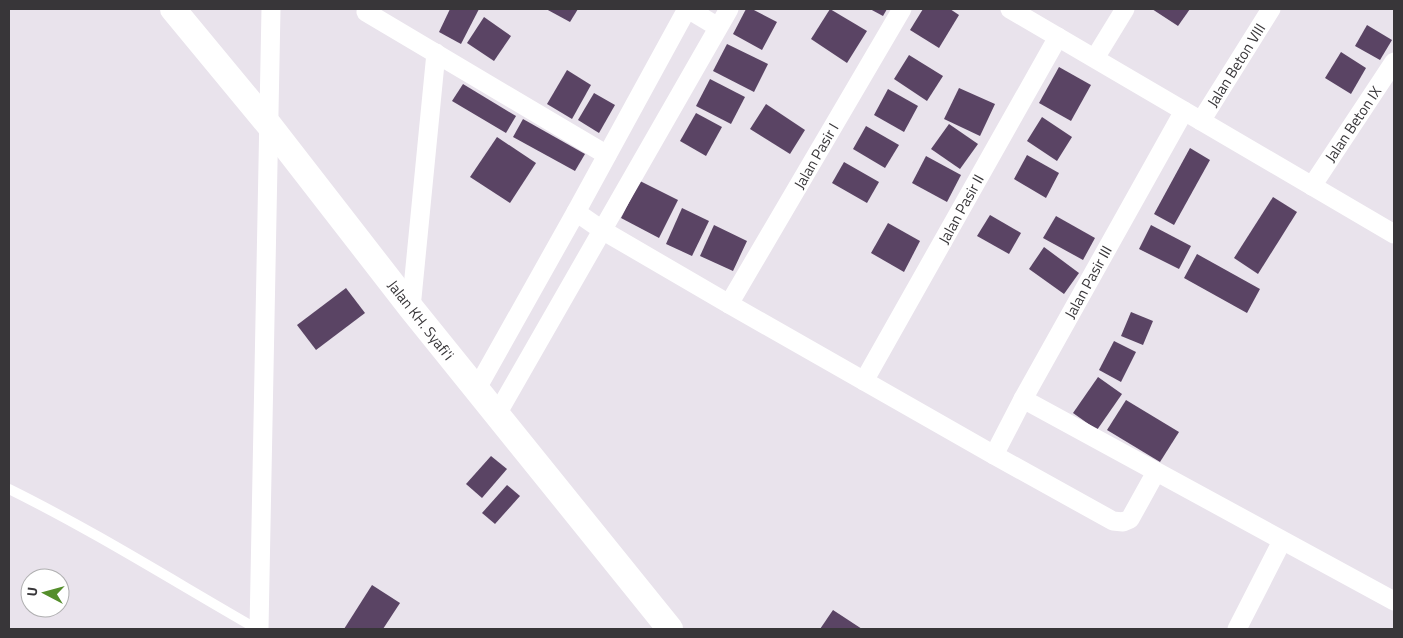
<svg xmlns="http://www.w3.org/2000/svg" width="1403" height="638" font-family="'Titillium Web',sans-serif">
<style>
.building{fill:#5a4464}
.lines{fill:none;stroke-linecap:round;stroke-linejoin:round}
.service{stroke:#fff;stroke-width:10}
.minor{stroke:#fff;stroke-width:19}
.secondary{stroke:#fff;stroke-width:26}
.labels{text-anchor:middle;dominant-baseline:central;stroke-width:5;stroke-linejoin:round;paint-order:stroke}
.street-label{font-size:15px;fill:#383639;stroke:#fff}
</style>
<rect width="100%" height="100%" fill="#e9e3ec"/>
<g class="building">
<path d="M 450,9 L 479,9 L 461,44 L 439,32 Z"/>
<path d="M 546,9 L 578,9 L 570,22 Z"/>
<path d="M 746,9 L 752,9 L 777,22 L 762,50 L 733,34 Z"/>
<path d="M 830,9 L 867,31 L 847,63 L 811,39 Z"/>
<path d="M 870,9 L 887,9 L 883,16 Z"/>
<path d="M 923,9 L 950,9 L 959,15 L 939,48 L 910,30 Z"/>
<path d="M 1152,9 L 1190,9 L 1178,26 Z"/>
<path d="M 484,17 L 511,36 L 494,61 L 467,43 Z"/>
<path d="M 1367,25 L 1392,40 L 1380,60 L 1355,46 Z"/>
<path d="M 727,44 L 768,64 L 754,92 L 713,71 Z"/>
<path d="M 1341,52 L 1366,68 L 1351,94 L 1325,78 Z"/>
<path d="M 909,55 L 943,76 L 927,101 L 894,79 Z"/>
<path d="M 1059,67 L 1091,85 L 1071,121 L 1039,103 Z"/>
<path d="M 567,70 L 591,85 L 572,119 L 547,104 Z"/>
<path d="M 710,79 L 745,97 L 731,124 L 696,106 Z"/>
<path d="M 463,84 L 516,116 L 506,133 L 452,101 Z"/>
<path d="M 959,88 L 995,104 L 980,136 L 944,119 Z"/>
<path d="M 888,89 L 918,106 L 904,132 L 874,115 Z"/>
<path d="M 594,93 L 615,105 L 599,133 L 578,120 Z"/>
<path d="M 766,104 L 805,130 L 790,154 L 750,129 Z"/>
<path d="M 696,113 L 722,127 L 706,156 L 680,141 Z"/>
<path d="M 1042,117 L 1072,137 L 1057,161 L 1027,141 Z"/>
<path d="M 523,119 L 585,154 L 575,171 L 513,137 Z"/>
<path d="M 949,124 L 978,144 L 960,169 L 931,149 Z"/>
<path d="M 866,126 L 899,145 L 885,168 L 853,149 Z"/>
<path d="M 497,137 L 536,163 L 510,203 L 470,177 Z"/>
<path d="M 1190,148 L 1210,160 L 1174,225 L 1154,214 Z"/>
<path d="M 1027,155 L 1059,173 L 1046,198 L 1014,179 Z"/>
<path d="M 926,156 L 961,175 L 947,202 L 912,183 Z"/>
<path d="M 844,162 L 879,182 L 867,203 L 832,183 Z"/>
<path d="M 640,181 L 678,200 L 659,238 L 621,218 Z"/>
<path d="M 1273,197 L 1297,212 L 1258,274 L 1234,258 Z"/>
<path d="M 682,208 L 709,221 L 692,256 L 666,244 Z"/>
<path d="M 990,215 L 1021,233 L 1009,254 L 977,236 Z"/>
<path d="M 1056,216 L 1095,238 L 1083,260 L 1043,238 Z"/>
<path d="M 888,223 L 920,241 L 904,272 L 871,253 Z"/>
<path d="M 714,225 L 747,241 L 733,271 L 700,256 Z"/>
<path d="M 1151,225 L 1191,246 L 1179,269 L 1139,249 Z"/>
<path d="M 1044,247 L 1079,273 L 1064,294 L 1029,269 Z"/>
<path d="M 1197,254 L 1260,289 L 1247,313 L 1184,278 Z"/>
<path d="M 346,288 L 365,313 L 316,350 L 297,325 Z"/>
<path d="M 1131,312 L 1153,321 L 1143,345 L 1121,336 Z"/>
<path d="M 1114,341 L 1136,352 L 1121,382 L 1099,370 Z"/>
<path d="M 1098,377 L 1122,394 L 1097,430 L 1073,413 Z"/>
<path d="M 1126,400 L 1179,432 L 1160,462 L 1107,430 Z"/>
<path d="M 491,456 L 507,469 L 482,498 L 466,484 Z"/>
<path d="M 507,485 L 520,496 L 495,524 L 482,513 Z"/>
<path d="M 372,585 L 400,603 L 383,629 L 344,629 Z"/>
<path d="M 833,610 L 862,629 L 820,629 Z"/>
</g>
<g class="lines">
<path class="service" d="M 9,489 C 94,531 175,582 257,629"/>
<g class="minor">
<path d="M 688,9 L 718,27"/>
<path d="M 1010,9 L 1394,234"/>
<path d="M 366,12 L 607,155"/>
<path d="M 1095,58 L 1125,9"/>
<path d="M 1201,121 L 1271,9"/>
<path d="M 1312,186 L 1394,62"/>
<path d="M 576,212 L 602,230 L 729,304 L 994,455 L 1113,521 L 1123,522 L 1130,519 L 1156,472"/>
<path d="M 729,304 L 902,9"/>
<path d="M 411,308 L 436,53"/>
<path d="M 864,381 L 1058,37"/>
<path d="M 476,390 L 576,212 L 687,9"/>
<path d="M 1023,399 L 1394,601"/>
<path d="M 497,414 L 729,9"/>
<path d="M 994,455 L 1023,399 L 1184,111"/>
<path d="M 259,629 L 271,9"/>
<path d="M 1237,629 L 1282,541"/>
</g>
<path class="secondary" d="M 173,9 L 269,125 L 411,308 L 670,629"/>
</g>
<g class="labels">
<g class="street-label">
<text transform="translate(1236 65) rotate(-58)">Jalan Beton VIII</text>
<text transform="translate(1353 124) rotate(-56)">Jalan Beton IX</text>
<text transform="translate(816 156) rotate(-60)">Jalan Pasir I</text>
<text transform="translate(961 209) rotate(-61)">Jalan Pasir II</text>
<text transform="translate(1088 282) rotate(-61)">Jalan Pasir III</text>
<text transform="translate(421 320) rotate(52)">Jalan KH. Syafi'i</text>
</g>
</g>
<rect width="1403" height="638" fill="none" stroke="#383639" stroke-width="20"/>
<g transform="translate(45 593) rotate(276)"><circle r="24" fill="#ffffff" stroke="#afafb0"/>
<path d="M0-4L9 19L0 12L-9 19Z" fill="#548e2b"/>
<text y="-8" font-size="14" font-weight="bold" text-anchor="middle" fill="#383639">U</text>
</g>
</svg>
